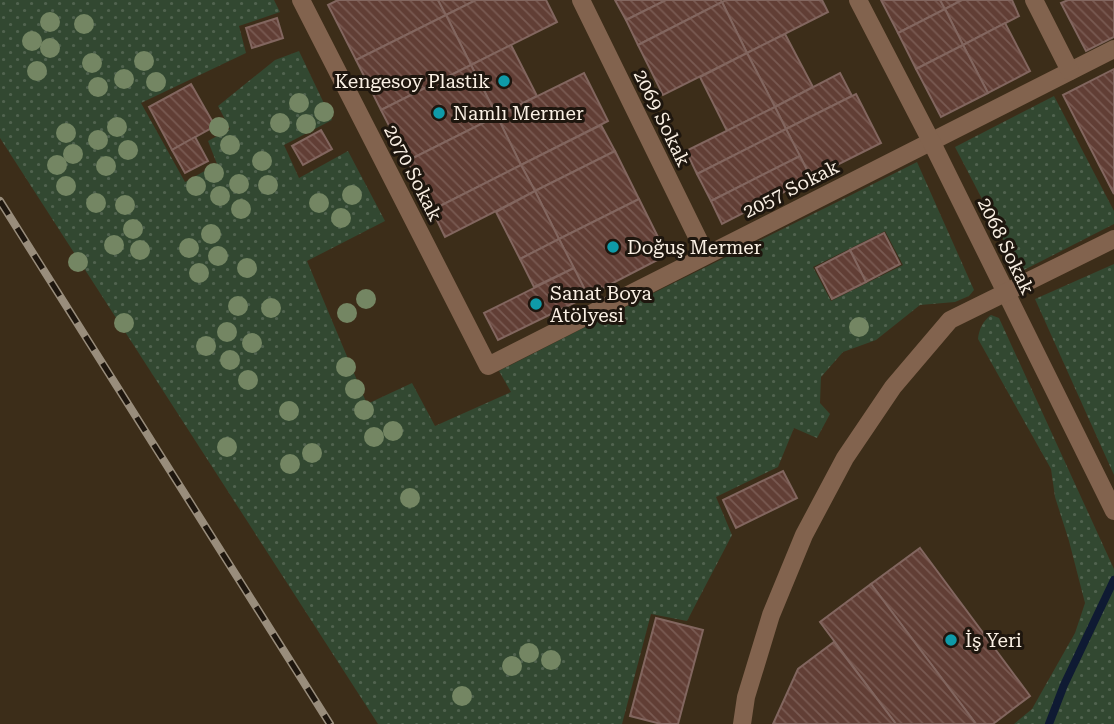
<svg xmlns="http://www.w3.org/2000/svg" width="1114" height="724" font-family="'Roboto Serif',serif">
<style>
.grass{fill:url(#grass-dots);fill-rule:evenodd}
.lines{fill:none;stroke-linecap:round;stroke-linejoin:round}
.stream{stroke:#0f1a33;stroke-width:8}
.building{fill:url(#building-back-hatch);stroke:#82665f;stroke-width:2}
.minor{stroke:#82634e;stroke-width:18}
.rail-casing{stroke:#998d7c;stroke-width:8}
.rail{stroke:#1e160e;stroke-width:5;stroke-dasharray:16;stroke-linecap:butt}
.tree{fill:#748663}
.culture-dot{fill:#0f9aa8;stroke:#1e160e;stroke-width:2.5}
.labels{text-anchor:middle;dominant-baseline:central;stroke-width:6;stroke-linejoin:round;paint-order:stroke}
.poi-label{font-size:19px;fill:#faf0e4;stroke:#1e160e;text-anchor:start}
.street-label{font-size:19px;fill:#faf0e4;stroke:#1e160e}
</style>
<defs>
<pattern id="grass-dots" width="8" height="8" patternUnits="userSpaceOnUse" patternTransform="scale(1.75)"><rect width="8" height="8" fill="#324831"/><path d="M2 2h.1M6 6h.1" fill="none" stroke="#51634f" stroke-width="1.8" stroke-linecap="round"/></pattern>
<pattern id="building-back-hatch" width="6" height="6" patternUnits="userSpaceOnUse" patternTransform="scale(1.75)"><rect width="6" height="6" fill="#613e35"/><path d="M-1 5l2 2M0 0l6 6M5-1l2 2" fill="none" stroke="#795a52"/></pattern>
</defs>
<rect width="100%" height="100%" fill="#3c2d19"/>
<g class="grass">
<path d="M 0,0 L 274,0 L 280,12 L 239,26 L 246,53 L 141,103 L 185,182 L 217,164 L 208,141 L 230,129 L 218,106 L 275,60 L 299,51 L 332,120 L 284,145 L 299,178 L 348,151 L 385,221 L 307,261 L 367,404 L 412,383 L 435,426 L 511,392 L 499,371 C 637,300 778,232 917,162 L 974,290 L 969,296 L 955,302 L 920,305 L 876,340 L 843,352 L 821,377 L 820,403 L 830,414 L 817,438 L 794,428 L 778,467 L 716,497 L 732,535 L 687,621 L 651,614 L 622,724 L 378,724 L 0,138 ZM 885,231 L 903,265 L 831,301 L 813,267 Z"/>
<path d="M 1054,96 L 1114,211 L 1114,224 L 1020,272 L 955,147 Z"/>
<path d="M 1114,264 L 1114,475 L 1035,299 Z"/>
<path d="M 991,315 L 999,318 L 1114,569 L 1114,724 L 1014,724 L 1032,709 L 1075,633 L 1085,603 L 1069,541 L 1055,497 L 1051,469 L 978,339 C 979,329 983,321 991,315 Z"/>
</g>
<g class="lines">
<path class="stream" d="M 1049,724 L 1064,685 L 1114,580"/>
</g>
<g class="building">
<path d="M 338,0 L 438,0 L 446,15 L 356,60 L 328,5 Z"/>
<path d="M 438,0 L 476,0 L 446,15 Z"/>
<path d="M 476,0 L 546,0 L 557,22 L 471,65 L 446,15 Z"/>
<path d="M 615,0 L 666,0 L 626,20 Z"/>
<path d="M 666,0 L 721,0 L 722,2 L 638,45 L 626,20 Z"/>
<path d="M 726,0 L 822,0 L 828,12 L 747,53 L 722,2 Z"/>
<path d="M 881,0 L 940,0 L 945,9 L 898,33 Z"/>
<path d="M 940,0 L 962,0 L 945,9 Z"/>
<path d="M 962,0 L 1012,0 L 1019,16 L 963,45 L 945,9 Z"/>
<path d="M 1068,0 L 1114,0 L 1114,37 L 1086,51 L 1061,3 Z"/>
<path d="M 722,2 L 747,53 L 663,95 L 638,45 Z"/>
<path d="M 945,9 L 963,45 L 916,69 L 898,33 Z"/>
<path d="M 446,15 L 471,65 L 381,110 L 356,60 Z"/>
<path d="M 277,18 L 283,38 L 252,48 L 246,28 Z"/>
<path d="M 1005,23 L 1030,71 L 988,93 L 963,45 Z"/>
<path d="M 785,34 L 813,87 L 775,107 L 747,53 Z"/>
<path d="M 511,45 L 537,96 L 497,116 L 471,65 Z"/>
<path d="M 963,45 L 988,93 L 941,117 L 916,69 Z"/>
<path d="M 747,53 L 775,107 L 727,131 L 700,77 Z"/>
<path d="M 471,65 L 497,116 L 407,161 L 381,110 Z"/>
<path d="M 1114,69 L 1114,194 L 1063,95 Z"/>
<path d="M 584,73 L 608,121 L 521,165 L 497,116 Z"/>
<path d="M 840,73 L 852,96 L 786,129 L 775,107 Z"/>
<path d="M 191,84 L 215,126 L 172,150 L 149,107 Z"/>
<path d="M 856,94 L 881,143 L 811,178 L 786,129 Z"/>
<path d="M 775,107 L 786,129 L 697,174 L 686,151 Z"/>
<path d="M 497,116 L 521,165 L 432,210 L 407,161 Z"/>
<path d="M 601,125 L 615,151 L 535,191 L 521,165 Z"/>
<path d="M 786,129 L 800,156 L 711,201 L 697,174 Z"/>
<path d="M 321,130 L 332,149 L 303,165 L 292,146 Z"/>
<path d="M 195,137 L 208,161 L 185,173 L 172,150 Z"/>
<path d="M 615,151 L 639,199 L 559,239 L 535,191 Z"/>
<path d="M 800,156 L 811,178 L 722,224 L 711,201 Z"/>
<path d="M 521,165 L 535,191 L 445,237 L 432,210 Z"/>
<path d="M 535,191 L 559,239 L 520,259 L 496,212 Z"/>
<path d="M 639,199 L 667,255 L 588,296 L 559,239 Z"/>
<path d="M 884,233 L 900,264 L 866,282 L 850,250 Z"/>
<path d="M 559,239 L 574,268 L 534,287 L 520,259 Z"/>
<path d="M 850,250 L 866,282 L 832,299 L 816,268 Z"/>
<path d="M 574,268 L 588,296 L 498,340 L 484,313 Z"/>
<path d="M 783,471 L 797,498 L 736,528 L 723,500 Z"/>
<path d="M 920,548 L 1030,696 L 993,724 L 976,724 L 871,584 Z"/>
<path d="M 871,584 L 976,724 L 896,724 L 820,622 Z"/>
<path d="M 656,618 L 703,630 L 678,724 L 661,724 L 630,716 Z"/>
<path d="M 834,642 L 896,724 L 773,724 L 798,669 Z"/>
</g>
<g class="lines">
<g class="minor">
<path d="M 301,0 L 488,366 L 1114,49"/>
<path d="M 581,0 L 706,255"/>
<path d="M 858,0 L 931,141 L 1114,511"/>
<path d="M 1034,0 L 1070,71"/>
<path d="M 742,724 L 746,697 L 771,615 L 804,535 L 845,458 L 893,387 L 950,320 L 1114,239"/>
</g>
<g class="rail-casing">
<path id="rail" d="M 0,201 L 330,724"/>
</g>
<use href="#rail" class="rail"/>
</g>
<g class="tree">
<circle cx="50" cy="22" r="10"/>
<circle cx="84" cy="24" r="10"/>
<circle cx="32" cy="41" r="10"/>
<circle cx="50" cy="48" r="10"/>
<circle cx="144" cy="61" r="10"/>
<circle cx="92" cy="63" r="10"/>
<circle cx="37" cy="71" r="10"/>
<circle cx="124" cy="79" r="10"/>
<circle cx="156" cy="82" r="10"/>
<circle cx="98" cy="87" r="10"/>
<circle cx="299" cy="103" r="10"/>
<circle cx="324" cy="112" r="10"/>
<circle cx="280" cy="123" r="10"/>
<circle cx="306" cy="124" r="10"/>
<circle cx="117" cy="127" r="10"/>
<circle cx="219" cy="127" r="10"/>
<circle cx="66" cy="133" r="10"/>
<circle cx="98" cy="140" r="10"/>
<circle cx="230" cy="145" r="10"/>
<circle cx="128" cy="150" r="10"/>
<circle cx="73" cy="154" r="10"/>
<circle cx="262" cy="161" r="10"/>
<circle cx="57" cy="165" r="10"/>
<circle cx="106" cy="166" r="10"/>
<circle cx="214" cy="173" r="10"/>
<circle cx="239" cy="184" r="10"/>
<circle cx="268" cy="185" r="10"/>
<circle cx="66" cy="186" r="10"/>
<circle cx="196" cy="186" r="10"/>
<circle cx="352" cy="195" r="10"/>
<circle cx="220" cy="196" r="10"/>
<circle cx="96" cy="203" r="10"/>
<circle cx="319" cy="203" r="10"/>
<circle cx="125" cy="205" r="10"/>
<circle cx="241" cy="209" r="10"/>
<circle cx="341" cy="218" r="10"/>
<circle cx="133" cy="229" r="10"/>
<circle cx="211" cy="234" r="10"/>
<circle cx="114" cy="245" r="10"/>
<circle cx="189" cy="248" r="10"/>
<circle cx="140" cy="250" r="10"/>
<circle cx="218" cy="256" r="10"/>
<circle cx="78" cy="262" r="10"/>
<circle cx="247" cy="268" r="10"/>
<circle cx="199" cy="273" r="10"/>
<circle cx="366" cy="299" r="10"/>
<circle cx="238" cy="306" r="10"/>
<circle cx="271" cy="308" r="10"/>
<circle cx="347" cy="313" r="10"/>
<circle cx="124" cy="323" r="10"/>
<circle cx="859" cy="327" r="10"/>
<circle cx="227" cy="332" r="10"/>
<circle cx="252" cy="343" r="10"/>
<circle cx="206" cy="346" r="10"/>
<circle cx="230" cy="360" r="10"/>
<circle cx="346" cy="367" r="10"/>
<circle cx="248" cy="380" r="10"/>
<circle cx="355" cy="389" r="10"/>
<circle cx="364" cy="410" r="10"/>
<circle cx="289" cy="411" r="10"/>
<circle cx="393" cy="431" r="10"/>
<circle cx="374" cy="437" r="10"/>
<circle cx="227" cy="447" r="10"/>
<circle cx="312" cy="453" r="10"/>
<circle cx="290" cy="464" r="10"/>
<circle cx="410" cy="498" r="10"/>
<circle cx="529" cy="653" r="10"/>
<circle cx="551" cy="660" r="10"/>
<circle cx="512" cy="666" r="10"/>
<circle cx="462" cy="696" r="10"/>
</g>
<g class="culture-dot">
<circle cx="504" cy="81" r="7"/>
<circle cx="439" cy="113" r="7"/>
<circle cx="613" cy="247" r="7"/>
<circle cx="536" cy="304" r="7"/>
<circle cx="951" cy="640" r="7"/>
</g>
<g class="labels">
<g class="poi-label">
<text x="490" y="81" text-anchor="end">Kengesoy Plastik</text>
<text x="453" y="113">Namlı Mermer</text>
<text x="627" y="247">Doğuş Mermer</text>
<text x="550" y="293">Sanat Boya<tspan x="550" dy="22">Atölyesi</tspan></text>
<text x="965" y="640">İş Yeri</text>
</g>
<g class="street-label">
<text transform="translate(662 118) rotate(64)">2069 Sokak</text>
<text transform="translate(413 173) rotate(63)">2070 Sokak</text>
<text transform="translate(791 189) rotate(-27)">2057 Sokak</text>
<text transform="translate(1006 246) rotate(64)">2068 Sokak</text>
</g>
</g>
</svg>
